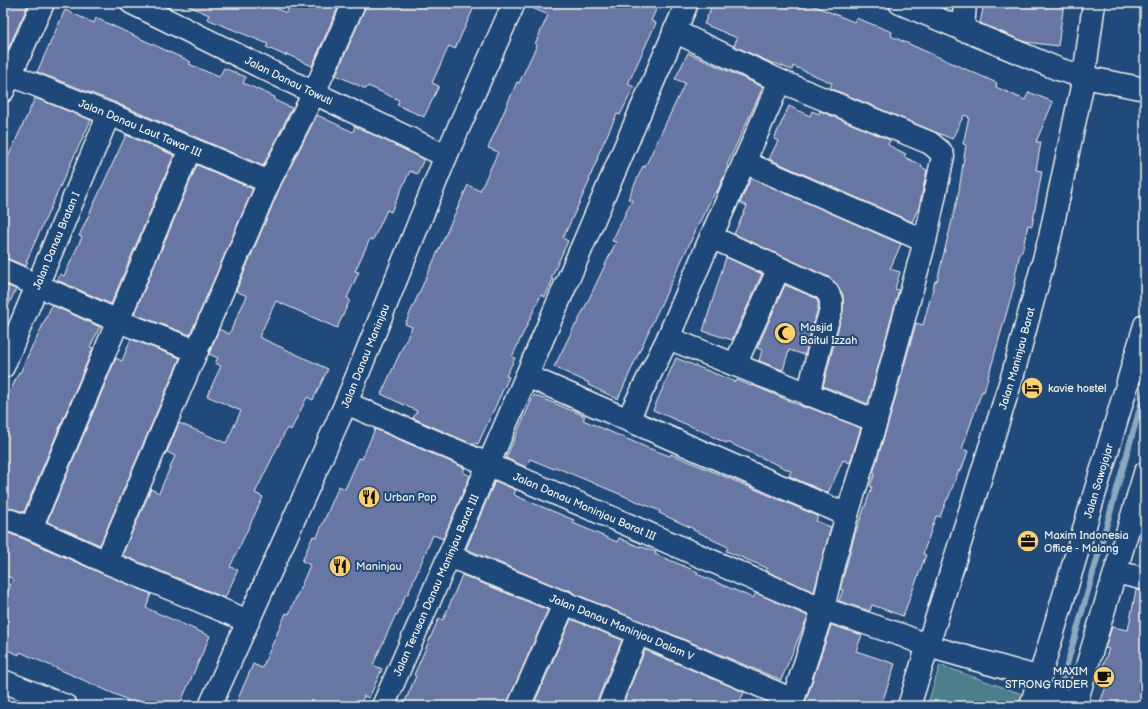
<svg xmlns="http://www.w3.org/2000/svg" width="1148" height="709" font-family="'Balsamiq Sans',sans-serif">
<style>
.green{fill:#4c7f8c;stroke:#a0b8ba}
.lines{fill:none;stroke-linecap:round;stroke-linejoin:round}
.stream{stroke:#8aa8be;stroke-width:6}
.building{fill:#6876a3;stroke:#f4f1e8}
.minor-casing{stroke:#f4f1e8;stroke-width:25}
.major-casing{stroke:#f4f1e8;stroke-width:25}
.minor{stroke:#1f4a7a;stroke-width:22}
.major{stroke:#1f4a7a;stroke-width:22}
.labels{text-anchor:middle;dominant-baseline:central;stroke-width:4;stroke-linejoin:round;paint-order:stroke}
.street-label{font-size:11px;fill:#f4f1e8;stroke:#1f4a7a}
.poi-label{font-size:11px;fill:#f4f1e8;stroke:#1f4a7a;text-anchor:start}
</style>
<rect width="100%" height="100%" fill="#1f4a7a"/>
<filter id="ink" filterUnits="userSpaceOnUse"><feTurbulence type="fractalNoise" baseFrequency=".025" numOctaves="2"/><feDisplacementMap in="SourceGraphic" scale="8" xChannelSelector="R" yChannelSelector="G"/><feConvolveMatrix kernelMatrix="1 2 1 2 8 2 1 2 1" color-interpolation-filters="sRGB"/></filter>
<g filter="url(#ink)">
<path class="green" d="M 940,665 L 1022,694 L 1018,706 L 927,706 Z"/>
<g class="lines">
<path class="stream" d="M 1059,693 L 1145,390"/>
</g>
<g class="building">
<path d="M 3,3 L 29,3 L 3,60 Z"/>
<path d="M 182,3 L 264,3 L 286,13 L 291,3 L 340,3 L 312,66 L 286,54 L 286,56 L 266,47 L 268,44 L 207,19 L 209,15 Z"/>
<path d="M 366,3 L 476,3 L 455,49 L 449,46 L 432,83 L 439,86 L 424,117 L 397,105 L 399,100 L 368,86 L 366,89 L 336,75 L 365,8 Z"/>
<path d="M 526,3 L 659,3 L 651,21 L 656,23 L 628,84 L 634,87 L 620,115 L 617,114 L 597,157 L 598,158 L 589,179 L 590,180 L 563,238 L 568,241 L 551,278 L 553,279 L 545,297 L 541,295 L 512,357 L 515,358 L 506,376 L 509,377 L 478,444 L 475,443 L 474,445 L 413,418 L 417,411 L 381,394 L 412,327 L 405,324 L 468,185 L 480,191 L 498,152 L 488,148 L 517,82 L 519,83 L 537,45 L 535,44 L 548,15 L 526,5 Z"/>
<path d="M 713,3 L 807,3 L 854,22 L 856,18 L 892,32 L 891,36 L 997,83 L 996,87 L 1025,100 L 1029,92 L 1053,102 L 1036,142 L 1041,142 L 1036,170 L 1042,171 L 1032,226 L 1028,225 L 1022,252 L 1020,252 L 1014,282 L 1015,283 L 984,392 L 982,391 L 962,449 L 968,451 L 961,471 L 959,470 L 948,499 L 947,499 L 940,517 L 936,516 L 923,554 L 926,555 L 903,616 L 872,605 L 870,611 L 839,601 L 843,590 L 840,589 L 854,537 L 872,487 L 870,486 L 875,473 L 873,473 L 888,424 L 916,323 L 923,325 L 935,281 L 937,281 L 958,196 L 966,145 L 963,144 L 969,117 L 964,115 L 952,139 L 830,88 L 832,83 L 793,66 L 792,70 L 774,63 L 774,64 L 734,46 L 737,38 L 704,24 Z"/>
<path d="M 984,3 L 1064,3 L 1058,46 L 1025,42 L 980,23 Z"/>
<path d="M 65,10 L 94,23 L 96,18 L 191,62 L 189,64 L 219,77 L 224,68 L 246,77 L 243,83 L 275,97 L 274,100 L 292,108 L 263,166 L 114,102 L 37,72 Z"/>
<path d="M 688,53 L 763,87 L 727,165 L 728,167 L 717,192 L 716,191 L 704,213 L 655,317 L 618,399 L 588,385 L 589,383 L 554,367 L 575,325 L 576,325 L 586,305 L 616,242 L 612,241 L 632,200 L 628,199 L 643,166 L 645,167 L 685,83 L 675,79 Z"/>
<path d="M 35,98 L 91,120 L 64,178 L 26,262 L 28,262 L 26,266 L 8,259 L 3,258 L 3,168 Z"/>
<path d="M 789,106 L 810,116 L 812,111 L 819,114 L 820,111 L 890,140 L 888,145 L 906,154 L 904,157 L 922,165 L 921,167 L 927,170 L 919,207 L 912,222 L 769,159 L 778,141 L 774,139 Z"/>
<path d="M 317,115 L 353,132 L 355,126 L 424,159 L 417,174 L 410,171 L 391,212 L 387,210 L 373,240 L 370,239 L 355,271 L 359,272 L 347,298 L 350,300 L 337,328 L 276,301 L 259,337 L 328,369 L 313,400 L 307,397 L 291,430 L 287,428 L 255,493 L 263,497 L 230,567 L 238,570 L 225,598 L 122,555 L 151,489 L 159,493 L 175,456 L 167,452 L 179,423 L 226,443 L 241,411 L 207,396 L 221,366 L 215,363 L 218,358 L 209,354 L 219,329 L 229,334 L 247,296 L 236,291 L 280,187 Z"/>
<path d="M 126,135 L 174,155 L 111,304 L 57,280 L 60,274 L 64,276 L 82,237 L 79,236 Z"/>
<path d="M 197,165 L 253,189 L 190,335 L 134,314 Z"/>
<path d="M 751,178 L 901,244 L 890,269 L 900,272 L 895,289 L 899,290 L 868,404 L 823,386 L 843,310 L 843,295 L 837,284 L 828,277 L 734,234 L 747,206 L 740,203 Z"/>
<path d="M 726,257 L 762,274 L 732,340 L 703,331 Z"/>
<path d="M 3,284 L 16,289 L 3,317 Z"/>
<path d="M 785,285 L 816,298 L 818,303 L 818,308 L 805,355 L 789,350 L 783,370 L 759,361 L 762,350 L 757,348 Z"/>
<path d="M 52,305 L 100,327 L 90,347 L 93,348 L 24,512 L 3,506 L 3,407 L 19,372 L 20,373 L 33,344 L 34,344 Z"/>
<path d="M 131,339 L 180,358 L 100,545 L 47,522 L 116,358 L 122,361 Z"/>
<path d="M 676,358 L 736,382 L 737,380 L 751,386 L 752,385 L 806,408 L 808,407 L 861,428 L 850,463 L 843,460 L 828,493 L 789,476 L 791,471 L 727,442 L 726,443 L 711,436 L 711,435 L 653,410 Z"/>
<path d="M 534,395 L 585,416 L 583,420 L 648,448 L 670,456 L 671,454 L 818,516 L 816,521 L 831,527 L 814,592 L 766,571 L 767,568 L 726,551 L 728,547 L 711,539 L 711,538 L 693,530 L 694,529 L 659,513 L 660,511 L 555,467 L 554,469 L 530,459 L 526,467 L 506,458 Z"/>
<path d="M 375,429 L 465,468 L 463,472 L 470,476 L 443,539 L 433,535 L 408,594 L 406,594 L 397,615 L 396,614 L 373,665 L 382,669 L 369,698 L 364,696 L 360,706 L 235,706 L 253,664 L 262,668 L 286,613 L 289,614 L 310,565 L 302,561 L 313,536 L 317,537 L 339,486 L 345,489 L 359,458 L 362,459 Z"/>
<path d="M 495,481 L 516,490 L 514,494 L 516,496 L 574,520 L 573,523 L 617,542 L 619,538 L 640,547 L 640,546 L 656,552 L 655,554 L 698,572 L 697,574 L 753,598 L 756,593 L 808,616 L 781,680 L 573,593 L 570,590 L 565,590 L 466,549 Z"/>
<path d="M 3,531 L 26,540 L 101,573 L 151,594 L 146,608 L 210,636 L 179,706 L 135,706 L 127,702 L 128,700 L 20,652 L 19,655 L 3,648 L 3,602 L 13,579 L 3,574 Z"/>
<path d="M 462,575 L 548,610 L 508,701 L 507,706 L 403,706 L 416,676 L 414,675 L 439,618 L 443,620 Z"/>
<path d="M 1136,590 L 1145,591 L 1145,706 L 1111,706 L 1100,702 L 1109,679 L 1099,676 L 1109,649 L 1105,648 L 1112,627 L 1128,630 Z"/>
<path d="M 571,619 L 622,640 L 597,701 L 597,706 L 533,706 Z"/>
<path d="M 831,625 L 862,635 L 856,651 L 895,664 L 881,706 L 804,706 Z"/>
<path d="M 645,650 L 744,692 L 738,706 L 622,706 Z"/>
</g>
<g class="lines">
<g class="minor-casing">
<g id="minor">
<path id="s1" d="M 132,3 L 314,93 L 446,156"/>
<path d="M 900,3 L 1058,69 L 1084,77 L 1145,89"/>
<path d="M 963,30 L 965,3"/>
<path d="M 674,31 L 780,81 L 930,143 L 941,152 L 943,156 L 925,241 L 876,421 L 847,515 L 834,561 L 823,609 L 791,706"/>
<path id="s2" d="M 3,72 L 109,114 L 269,182"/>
<path d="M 3,91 L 43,3"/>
<path d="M 744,162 L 925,241"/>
<path d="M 711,237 L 823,288 L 828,293 L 831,300 L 831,310 L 821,342 L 808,395"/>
<path d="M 3,270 L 118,321 L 197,351"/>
<path d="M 668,338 L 876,421"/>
<path d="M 735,365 L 779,268"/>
<path id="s3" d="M 3,367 L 109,114"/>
<path d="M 527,376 L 847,515"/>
<path id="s4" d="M 346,403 L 823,609 L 904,636 L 928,646 L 1040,678"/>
<path d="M 628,419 L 668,338 L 711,237 L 780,81"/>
<path d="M 3,518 L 31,528 L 106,562 L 248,621"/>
<path d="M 31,528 L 190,149"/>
<path id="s5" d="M 449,556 L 638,633 L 793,700"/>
<path d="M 106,562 L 269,182 L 314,93 L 354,3"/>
<path d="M 1116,572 L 1145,579"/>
<path d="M 3,681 L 66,706"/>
<path d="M 1036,689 L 1081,706"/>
<path id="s6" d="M 210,706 L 346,403 L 446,156 L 514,3"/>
<path id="s7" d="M 383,706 L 449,556 L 687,3"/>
<path d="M 519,706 L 565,602"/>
<path d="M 609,706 L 638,633"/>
<path id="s8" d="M 909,706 L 1013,374 L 1050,237 L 1084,77 L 1094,3"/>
</g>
</g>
<g class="major-casing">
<g id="major">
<path id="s9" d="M 1031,706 L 1145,325"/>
<path d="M 1075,706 L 1145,473"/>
</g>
</g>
<use href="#minor" class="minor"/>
<use href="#major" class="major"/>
</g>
</g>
<defs>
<g id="mosque-disc" transform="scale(1.15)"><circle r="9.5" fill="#ffd166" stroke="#1f4a7a"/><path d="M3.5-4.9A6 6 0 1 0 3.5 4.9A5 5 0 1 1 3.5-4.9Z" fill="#111"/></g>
<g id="hotel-disc" transform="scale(1.15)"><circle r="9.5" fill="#ffd166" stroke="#1f4a7a"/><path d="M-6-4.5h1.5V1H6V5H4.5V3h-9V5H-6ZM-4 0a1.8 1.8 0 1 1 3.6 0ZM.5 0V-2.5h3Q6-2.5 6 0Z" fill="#111"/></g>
<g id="restaurant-disc" transform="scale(1.15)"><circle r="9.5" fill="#ffd166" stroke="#1f4a7a"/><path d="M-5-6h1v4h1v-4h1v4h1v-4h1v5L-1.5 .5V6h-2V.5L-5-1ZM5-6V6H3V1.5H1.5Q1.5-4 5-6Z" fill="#111"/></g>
<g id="office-disc" transform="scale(1.15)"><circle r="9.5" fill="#ffd166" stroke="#1f4a7a"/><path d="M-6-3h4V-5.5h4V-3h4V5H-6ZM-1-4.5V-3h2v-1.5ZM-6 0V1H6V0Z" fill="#111"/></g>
<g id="cafe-disc" transform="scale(1.15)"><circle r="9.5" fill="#ffd166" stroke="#1f4a7a"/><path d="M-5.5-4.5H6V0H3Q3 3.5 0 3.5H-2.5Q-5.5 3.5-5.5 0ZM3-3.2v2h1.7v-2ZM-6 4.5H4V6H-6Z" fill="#111"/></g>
</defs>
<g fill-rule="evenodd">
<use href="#mosque-disc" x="785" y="333"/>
<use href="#hotel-disc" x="1032" y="388"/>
<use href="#restaurant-disc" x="369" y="497"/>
<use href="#office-disc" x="1028" y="541"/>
<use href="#restaurant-disc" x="340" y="566"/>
<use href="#cafe-disc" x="1104" y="677"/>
</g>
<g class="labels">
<g class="street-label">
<text stroke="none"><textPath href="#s1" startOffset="175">Jalan Danau Towuti</textPath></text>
<text stroke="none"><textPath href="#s2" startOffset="148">Jalan Danau Laut Tawar III</textPath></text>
<text stroke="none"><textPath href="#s3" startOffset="137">Jalan Danau Bratan I</textPath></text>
<text stroke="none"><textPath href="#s6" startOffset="383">Jalan Danau Maninjau</textPath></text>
<text stroke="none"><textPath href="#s8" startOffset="364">Jalan Maninjau Barat</textPath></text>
<text stroke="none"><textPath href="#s9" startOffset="235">Jalan Sawojajar</textPath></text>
<text stroke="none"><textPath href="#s4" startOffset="260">Jalan Danau Maninjau Barat III</textPath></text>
<text stroke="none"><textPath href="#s7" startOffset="132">Jalan Terusan Danau Maninjau Barat III</textPath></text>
<text stroke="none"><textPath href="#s5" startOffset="187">Jalan Danau Maninjau Dalam V</textPath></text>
</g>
<g class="poi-label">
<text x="800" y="327">Masjid<tspan x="800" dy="13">Baitul Izzah</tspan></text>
<text x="1048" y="388">kavie hostel</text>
<text x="384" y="497">Urban Pop</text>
<text x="1044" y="535">Maxim Indonesia<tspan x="1044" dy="13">Office - Malang</tspan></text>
<text x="356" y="566">Maninjau</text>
<text x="1088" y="671" text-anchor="end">MAXIM<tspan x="1088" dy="13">STRONG RIDER</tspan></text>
</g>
</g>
<rect width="1148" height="709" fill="none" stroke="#1f4a7a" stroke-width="16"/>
<rect x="8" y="8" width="1132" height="693" fill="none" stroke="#f4f1e8" stroke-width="1.5" filter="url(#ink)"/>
</svg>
